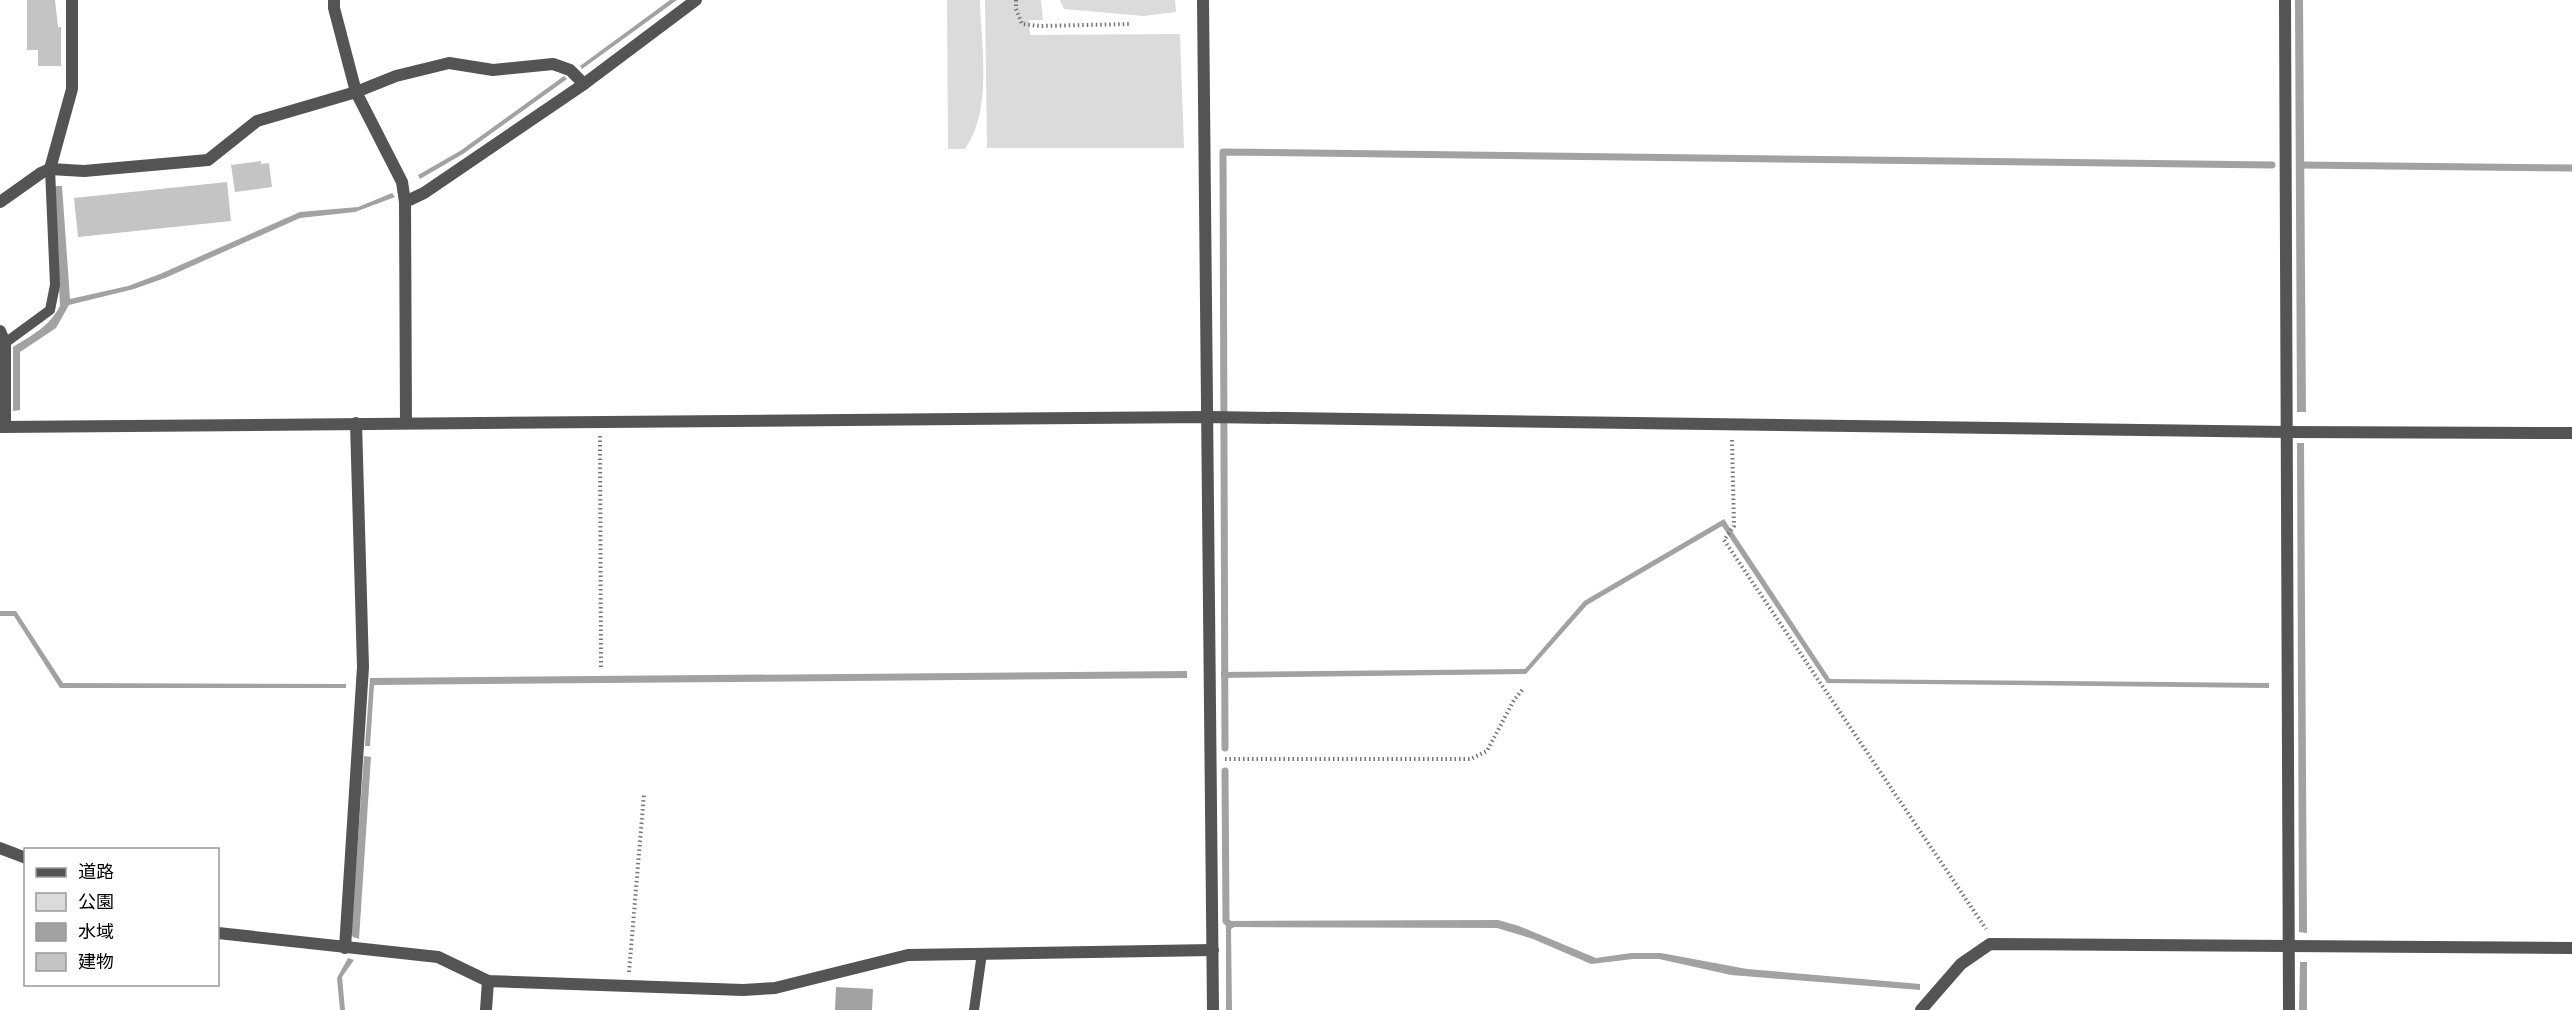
<svg xmlns="http://www.w3.org/2000/svg" width="2572" height="1010" font-family="'Source Sans 3','Noto Sans JP',sans-serif">
<style>
.green{fill:#dbdbdb}
.water{fill:#a2a2a2}
.lines{fill:none;stroke-linecap:round;stroke-linejoin:round}
.stream{stroke:#a2a2a2;stroke-width:7}
.building{fill:#c4c4c4}
.path{stroke:#767676;stroke-width:4;stroke-dasharray:1.5 3;stroke-linecap:butt}
.service{stroke:#545454;stroke-width:10}
.minor{stroke:#545454;stroke-width:12}
.tertiary{stroke:#545454;stroke-width:12}
</style>
<rect width="100%" height="100%" fill="#fff"/>
<g class="green">
<path d="M 947,0 L 980,0 C 981,47 993,109 965,149 L 948,149 Z"/>
<path d="M 985,0 L 1041,0 L 1043,20 L 1029,20 L 1030,35 L 1180,34 L 1184,148 L 987,148 Z"/>
<path d="M 1060,0 L 1175,0 L 1176,12 L 1144,16 L 1064,9 Z"/>
</g>
<g class="water">
<path d="M 670,0 L 677,0 L 582,69 L 580,66 Z"/>
<path d="M 2295,0 L 2303,0 L 2306,412 L 2297,412 Z"/>
<path d="M 564,76 L 567,79 L 463,154 L 420,179 L 418,175 L 460,151 Z"/>
<path d="M 54,186 L 62,186 L 70,299 L 128,286 L 160,274 L 300,212 L 358,207 L 392,193 L 395,197 L 355,212 L 300,218 L 165,278 L 134,289 L 69,305 L 56,328 L 20,352 L 20,410 L 13,411 L 13,347 C 32,335 49,327 60,306 Z"/>
<path d="M 2297,443 L 2304,443 L 2307,933 L 2299,932 Z"/>
<path d="M 1724,519 L 1830,679 L 2269,683 L 2269,688 L 1827,683 L 1722,526 L 1587,605 L 1526,674 L 1221,678 L 1221,672 L 1525,669 L 1584,601 Z"/>
<path d="M 0,611 L 16,611 L 63,683 L 346,684 L 346,688 L 60,688 L 14,616 L 0,616 Z"/>
<path d="M 1187,671 L 1187,678 L 374,685 L 370,746 L 365,746 L 370,678 Z"/>
<path d="M 364,756 L 371,757 L 359,939 L 353,937 L 351,934 Z"/>
<path d="M 1498,920 L 1519,926 L 1596,958 L 1631,953 L 1661,953 L 1747,969 L 1920,984 L 1920,990 L 1731,975 L 1659,959 L 1633,959 L 1591,964 L 1533,939 L 1497,928 L 1234,927 L 1231,929 L 1232,1010 L 1226,1010 L 1226,921 Z"/>
<path d="M 348,958 L 354,960 L 342,977 L 345,1010 L 340,1010 L 337,978 Z"/>
<path d="M 2300,962 L 2307,962 L 2307,1010 L 2299,1010 Z"/>
<path d="M 836,987 L 873,989 L 872,1010 L 835,1010 Z"/>
</g>
<g class="lines">
<g class="stream">
<path d="M 2300,165 L 2572,168"/>
<path d="M 1225,748 L 1223,152 L 2272,165"/>
<path d="M 1225,771 L 1226,921 L 1229,924"/>
</g>
</g>
<g class="building">
<path d="M 27,0 L 55,0 L 58,27 L 61,27 L 61,66 L 38,66 L 38,50 L 27,50 Z"/>
<path d="M 261,161 L 261,164 L 269,163 L 272,187 L 235,192 L 231,165 Z"/>
<path d="M 227,182 L 231,221 L 78,237 L 74,198 Z"/>
</g>
<g class="lines">
<g class="path">
<path d="M 1016,0 L 1016,9 L 1022,24 L 1040,26 L 1131,24"/>
<path d="M 600,436 L 601,669"/>
<path d="M 1732,440 L 1734,526 L 1724,540 L 1986,929"/>
<path d="M 1225,759 L 1471,759 L 1487,751 L 1514,700 L 1523,689"/>
<path d="M 629,972 L 644,794"/>
</g>
<g class="service">
<path d="M 5,343 L 50,310 L 55,285 L 50,169"/>
<path d="M 974,1010 L 982,953"/>
</g>
<g class="minor">
<path d="M 334,0 L 334,8 L 356,92 L 402,182 L 405,202"/>
<path d="M 2285,0 L 2289,1010"/>
<path d="M 50,169 L 72,89 L 72,0"/>
<path d="M 0,202 L 41,173 L 50,169 L 84,171 L 208,160 L 257,121 L 356,92 L 396,76 L 449,63 L 493,70 L 553,64 L 570,70 L 584,84"/>
<path d="M 0,331 L 5,343 L 5,427"/>
<path d="M 406,423 L 405,202 L 424,193 L 584,84 L 696,0"/>
<path d="M 0,427 L 1209,417 L 2287,432 L 2572,433"/>
<path d="M 0,848 L 26,858"/>
<path d="M 218,933 L 438,957 L 488,981 L 743,990 L 775,988 L 908,955 L 1213,950"/>
<path d="M 345,948 L 363,667 L 356,423"/>
<path d="M 486,1010 L 488,981"/>
<path d="M 1921,1010 L 1961,964 L 1990,944 L 2572,948"/>
</g>
<path class="tertiary" d="M 1203,0 L 1213,1010"/>
</g>
<rect x="24" y="848" width="195" height="138" fill="#ffffff" stroke="#999999" stroke-width="1.5"/>
<rect x="36" y="868" width="30" height="9" fill="#545454" stroke="#999999" stroke-width="1.5"/>
<text x="78" y="878" font-size="18" fill="#000000">道路</text>
<rect x="36" y="893" width="30" height="18" fill="#dbdbdb" stroke="#999999" stroke-width="1.5"/>
<text x="78" y="908" font-size="18" fill="#000000">公園</text>
<rect x="36" y="923" width="30" height="18" fill="#a2a2a2" stroke="#999999" stroke-width="1.5"/>
<text x="78" y="938" font-size="18" fill="#000000">水域</text>
<rect x="36" y="953" width="30" height="18" fill="#c4c4c4" stroke="#999999" stroke-width="1.5"/>
<text x="78" y="968" font-size="18" fill="#000000">建物</text>
</svg>
